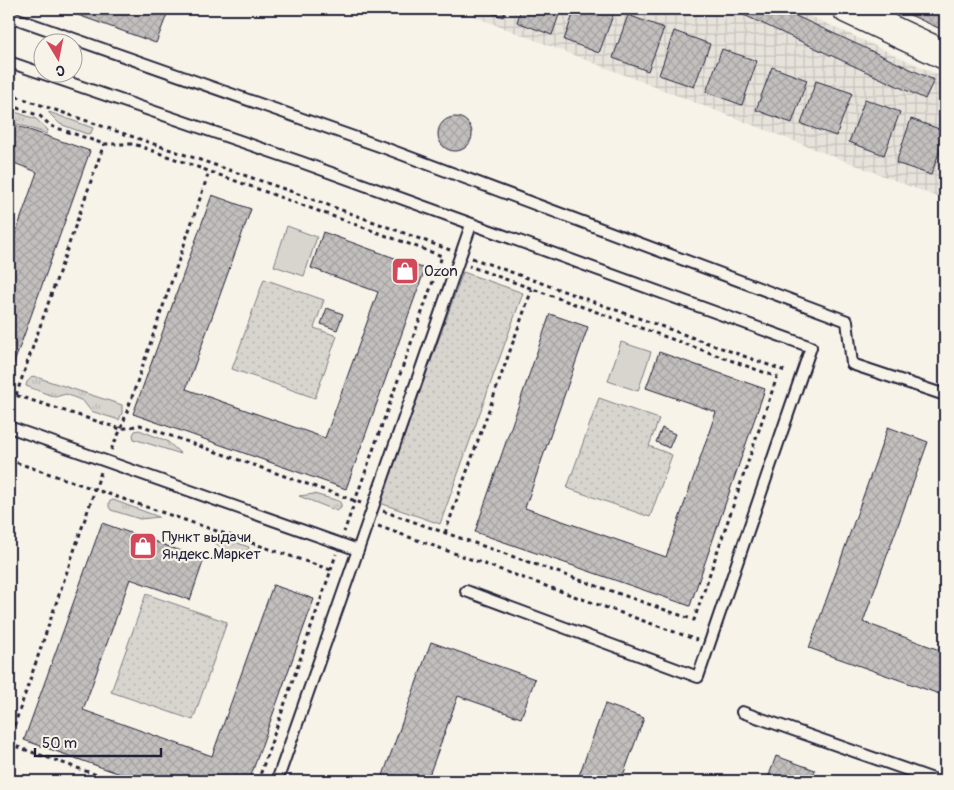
<svg xmlns="http://www.w3.org/2000/svg" width="954" height="790" font-family="Pangolin,sans-serif">
<style>
.industrial{fill:url(#industrial-grid)}
.grass{fill:url(#grass-tufts);stroke:#7d7c85}
.park{fill:url(#park-dots);stroke:#7d7c85}
.garden{fill:#d8d5cf;stroke:#7d7c85}
.building{fill:url(#building-cross-hatch);stroke:#22223b}
.lines{fill:none;stroke-linecap:round;stroke-linejoin:round}
.lane-casing{stroke:#22223b;stroke-width:14}
.secondary-casing{stroke:#22223b;stroke-width:31}
.path{stroke:#22223b;stroke-width:3;stroke-dasharray:4 4;stroke-linecap:butt}
.lane{stroke:#f7f3e8;stroke-width:10}
.secondary{stroke:#f7f3e8;stroke-width:28}
.labels{text-anchor:middle;dominant-baseline:central;stroke-width:4.5;stroke-linejoin:round;paint-order:stroke}
.poi-label{font-size:15px;fill:#22223b;stroke:#f7f3e8;text-anchor:start}
</style>
<defs>
<pattern id="industrial-grid" width="8" height="8" patternUnits="userSpaceOnUse" patternTransform="scale(1.25)"><rect width="8" height="8" fill="#e7e3db"/><path d="M0 4h8M4 0v8" fill="none" stroke="#c6c2bd"/></pattern>
<pattern id="grass-tufts" width="24" height="20" patternUnits="userSpaceOnUse" patternTransform="scale(1.25)"><rect width="24" height="20" fill="#d8d5cf"/><path d="M3 7l-1-3M5 7V3M7 7l1-3M15 17l-1-3M17 17v-4M19 17l1-3" fill="none" stroke="#b9b7b3"/></pattern>
<pattern id="park-dots" width="8" height="8" patternUnits="userSpaceOnUse" patternTransform="scale(1.25)"><rect width="8" height="8" fill="#d8d5cf"/><path d="M2 2h.1M6 6h.1" fill="none" stroke="#b9b7b3" stroke-width="1.8" stroke-linecap="round"/></pattern>
<pattern id="building-cross-hatch" width="8" height="8" patternUnits="userSpaceOnUse" patternTransform="scale(1.25)"><rect width="8" height="8" fill="#c2bfbd"/><path d="M0 0l8 8M0 8l8-8" fill="none" stroke="#a6a4a3"/></pattern>
</defs>
<rect width="100%" height="100%" fill="#f7f3e8"/>
<filter id="ink" filterUnits="userSpaceOnUse"><feTurbulence type="fractalNoise" baseFrequency=".02" numOctaves="2"/><feDisplacementMap in="SourceGraphic" scale="10" xChannelSelector="R" yChannelSelector="G"/><feConvolveMatrix kernelMatrix="1 2 1 2 8 2 1 2 1" color-interpolation-filters="sRGB"/></filter>
<g filter="url(#ink)">
<path class="industrial" d="M 455,9 L 795,9 L 945,78 L 945,200 Z"/>
<g class="grass">
<path d="M 9,110 L 36,119 L 48,130 L 47,134 L 9,121 Z"/>
<path d="M 49,112 L 93,128 L 91,133 L 87,134 L 60,124 L 49,113 Z"/>
<path d="M 33,376 L 122,405 L 122,413 L 119,420 L 91,411 L 83,401 L 66,394 L 55,397 L 26,386 L 27,382 Z"/>
<path d="M 139,430 L 167,441 L 181,454 L 134,439 L 133,435 L 135,431 Z"/>
<path d="M 314,494 L 339,501 L 341,504 L 341,508 L 337,511 L 299,496 Z"/>
<path d="M 113,500 L 159,517 L 140,519 L 111,510 L 109,507 L 109,502 Z"/>
<path d="M 209,533 L 249,547 L 248,550 C 229,553 221,550 208,536 Z"/>
</g>
<g class="park">
<path d="M 463,272 L 523,293 L 440,524 L 380,503 Z"/>
<path d="M 264,279 L 324,300 L 314,328 L 337,336 L 315,398 L 232,369 Z"/>
<path d="M 599,398 L 659,419 L 649,446 L 672,455 L 650,517 L 567,488 Z"/>
<path d="M 146,594 L 227,622 L 193,720 L 111,692 Z"/>
</g>
<g class="garden">
<path d="M 287,226 L 317,237 L 304,276 L 274,266 Z"/>
<path d="M 621,342 L 651,352 L 638,391 L 608,381 Z"/>
</g>
<g class="building">
<path d="M 61,9 L 169,9 L 156,43 Z"/>
<path d="M 479,9 L 506,9 L 503,17 Z"/>
<path d="M 521,9 L 561,9 L 552,35 L 517,22 Z"/>
<path d="M 575,9 L 612,9 L 615,10 L 599,53 L 564,40 Z"/>
<path d="M 731,9 L 781,9 L 934,80 L 925,99 Z"/>
<path d="M 897,9 L 939,9 L 945,12 L 945,31 Z"/>
<path d="M 628,15 L 664,28 L 648,71 L 613,58 Z"/>
<path d="M 674,31 L 710,44 L 694,87 L 659,75 Z"/>
<path d="M 722,49 L 757,61 L 742,105 L 706,92 Z"/>
<path d="M 772,67 L 807,80 L 792,123 L 756,110 Z"/>
<path d="M 816,81 L 852,93 L 836,136 L 801,124 Z"/>
<path d="M 865,99 L 900,112 L 884,155 L 849,142 Z"/>
<circle cx="455" cy="134" r="17"/>
<path d="M 911,119 L 945,131 L 945,136 L 931,175 L 896,163 Z"/>
<path d="M 9,123 L 90,151 L 13,366 L 9,365 L 9,252 L 37,172 L 9,161 Z"/>
<path d="M 212,195 L 251,209 L 186,389 L 325,438 L 378,292 L 311,268 L 323,232 L 425,269 L 346,489 L 133,414 Z"/>
<path d="M 327,308 L 343,314 L 337,330 L 321,324 Z"/>
<path d="M 550,314 L 588,327 L 525,508 L 666,557 L 716,412 L 646,388 L 659,352 L 765,389 L 690,606 L 475,532 Z"/>
<path d="M 888,427 L 928,442 L 863,622 L 945,652 L 945,696 L 809,648 Z"/>
<path d="M 662,428 L 675,434 L 669,448 L 656,442 Z"/>
<path d="M 102,523 L 204,559 L 190,600 L 130,579 L 83,710 L 212,756 L 273,585 L 314,599 L 249,781 L 140,781 L 24,740 Z"/>
<path d="M 431,642 L 535,679 L 521,718 L 458,696 L 427,781 L 381,781 Z"/>
<path d="M 605,704 L 644,718 L 621,781 L 577,781 Z"/>
<path d="M 776,756 L 815,770 L 811,781 L 767,781 Z"/>
</g>
<g class="lines">
<g class="lane-casing">
<g id="lane">
<path d="M 9,16 L 385,148 L 847,321 L 852,364 L 945,395"/>
<path d="M 9,62 L 301,162 L 811,347 L 698,677 L 466,591"/>
<path d="M 9,427 L 358,550"/>
<path d="M 742,712 L 939,781"/>
<path d="M 277,781 L 358,550 L 471,225"/>
</g>
</g>
<g class="secondary-casing">
<path id="secondary" d="M 847,9 L 945,55"/>
</g>
<g class="path">
<path d="M 9,94 L 290,191 L 450,250"/>
<path d="M 9,105 L 40,116 L 51,126 L 104,144 L 134,144 L 442,256 L 344,532"/>
<path d="M 472,258 L 788,372"/>
<path d="M 9,393 L 121,429 L 140,425 L 361,503"/>
<path d="M 16,395 L 104,144"/>
<path d="M 111,450 L 121,429 L 209,172"/>
<path d="M 9,460 L 331,570 L 258,781"/>
<path d="M 383,511 L 694,620 L 777,377 L 469,266"/>
<path d="M 378,526 L 697,640"/>
<path d="M 445,533 L 532,289"/>
<path d="M 331,570 L 336,554"/>
<path d="M 9,741 L 101,472"/>
<path d="M 9,744 L 114,781"/>
</g>
<use href="#lane" class="lane"/>
<use href="#secondary" class="secondary"/>
</g>
</g>
<defs>
<g id="shop-square" transform="scale(1.4375)"><rect x="-9" y="-9" width="18" height="18" rx="4" fill="#d1495b" stroke="#f7f3e8"/><path d="M-5-2.5h2.3a2.7 3.5 0 0 1 5.4 0H5L5.5 6h-11ZM-1.5-2.5h3a1.5 2.3 0 0 0-3 0Z" fill="#fff"/></g>
</defs>
<g fill-rule="evenodd">
<use href="#shop-square" x="405" y="271"/>
<use href="#shop-square" x="143" y="546"/>
</g>
<g class="labels">
<g class="poi-label">
<text x="424" y="271">Ozon</text>
<text x="162" y="537">Пункт выдачи<tspan x="162" dy="17">Яндекс.Маркет</tspan></text>
</g>
</g>
<rect width="954" height="790" fill="none" stroke="#f7f3e8" stroke-width="30"/>
<rect x="15" y="15" width="924" height="760" fill="none" stroke="#22223b" stroke-width="2" filter="url(#ink)"/>
<g transform="translate(58 58) rotate(170)"><circle r="24" fill="#f7f3e8" stroke="#a29fa3"/>
<path d="M0-4L9 19L0 12L-9 19Z" fill="#d1495b"/>
<text y="-8" font-size="14" font-weight="bold" text-anchor="middle" fill="#22223b">С</text>
</g>
<path d="M35 748v8h126v-8" fill="none" stroke="#22223b" stroke-width="2.5"/>
<text x="42" y="748" font-size="15" fill="#22223b" stroke="#f7f3e8" stroke-width="4" paint-order="stroke">50 m</text>
</svg>
